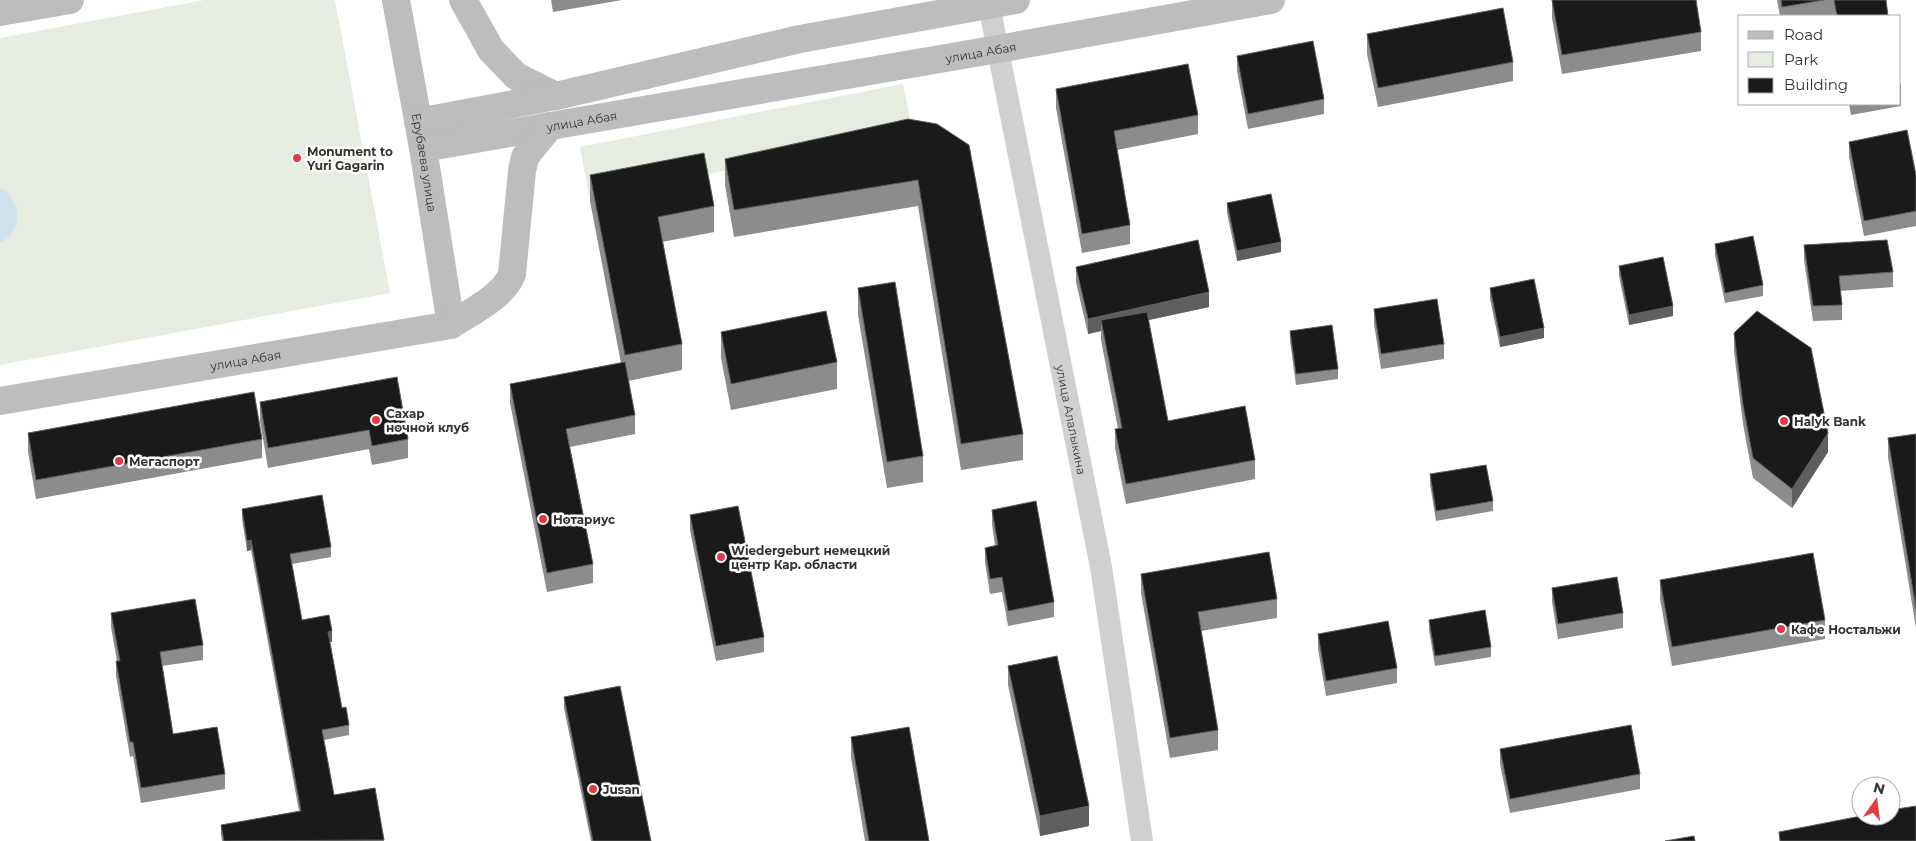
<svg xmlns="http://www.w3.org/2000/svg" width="1916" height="841" font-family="Montserrat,sans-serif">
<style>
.green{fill:#e6ecdf}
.water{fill:#cfe2ee}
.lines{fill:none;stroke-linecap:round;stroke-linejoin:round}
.minor{stroke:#d0d0d0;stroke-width:22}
.secondary{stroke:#bdbdbd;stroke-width:28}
.wall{fill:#8c8c8c}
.shaded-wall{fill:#5f5f5f}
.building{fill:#1a1a1a;stroke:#5f5f5f}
.poi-dot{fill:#e63946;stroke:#fff;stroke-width:2}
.labels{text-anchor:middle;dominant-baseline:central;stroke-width:5;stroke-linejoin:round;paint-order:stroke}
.street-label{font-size:12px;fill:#333;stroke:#fff}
.poi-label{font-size:12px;font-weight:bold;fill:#333;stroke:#fff;text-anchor:start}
</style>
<rect width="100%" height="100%" fill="#fff"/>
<g class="green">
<path d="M 204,0 L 335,0 L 390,293 L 0,365 L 0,38 Z"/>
<path d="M 903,84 L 914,137 L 589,195 L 580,147 Z"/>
</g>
<path class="water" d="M 0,188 C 22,200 24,231 0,243 Z"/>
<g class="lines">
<path class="minor" id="s1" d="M 988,0 L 1101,567 L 1142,841"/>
<g class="secondary">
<path id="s2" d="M 396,0 L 423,148 L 451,325"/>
<path d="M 463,0 L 491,50 L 516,76 L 556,96"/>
<path d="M 0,12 L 70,0"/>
<path d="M 418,122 L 556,96 L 800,39 L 1016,0"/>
<path id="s3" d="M 423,148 L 998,49 L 1271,0"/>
<path id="s4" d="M 0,401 L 451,325 C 471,312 504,296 512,274 L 522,171 L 525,157 L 550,126"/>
</g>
</g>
<g class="wall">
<path d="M 551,0 L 622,0 L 553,12 Z"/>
<path d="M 1552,0 L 1701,32 L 1701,51 L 1562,74 L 1552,18 Z"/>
<path d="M 1777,0 L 1886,0 L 1888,16 L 1780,16 Z"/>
<path d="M 1367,34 L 1513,62 L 1513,81 L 1378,107 L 1367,54 Z"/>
<path d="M 1237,56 L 1324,99 L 1324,114 L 1248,129 L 1237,71 Z"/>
<path d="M 1900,81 L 1901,87 L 1901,106 L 1851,115 L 1849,104 L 1900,104 Z"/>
<path d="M 1056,89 L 1198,115 L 1198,134 L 1117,150 L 1130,225 L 1130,244 L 1082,253 L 1056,108 Z"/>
<path d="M 908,119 L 1023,434 L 1023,460 L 961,470 L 918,206 L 734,237 L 725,185 L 725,159 Z"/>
<path d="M 1849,142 L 1916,175 L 1916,226 L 1864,236 L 1849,157 Z"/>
<path d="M 590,175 L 714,206 L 714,232 L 662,242 L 682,344 L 682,370 L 628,381 L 635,415 L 635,434 L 570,447 L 593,564 L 593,583 L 547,592 L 510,403 L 510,384 L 621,363 L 590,201 Z"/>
<path d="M 1227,203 L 1281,252 L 1237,261 L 1227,213 Z"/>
<path d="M 1715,244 L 1763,285 L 1763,296 L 1725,303 L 1715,255 Z"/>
<path d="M 1804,245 L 1893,272 L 1893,287 L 1840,291 L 1842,305 L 1842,320 L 1813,321 L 1804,260 Z"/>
<path d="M 1619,266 L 1673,316 L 1629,325 L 1619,276 Z"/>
<path d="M 1076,267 L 1209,307 L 1148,320 L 1168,421 L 1255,460 L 1255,479 L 1126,504 L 1115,448 L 1115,429 L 1118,429 L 1101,340 L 1101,331 L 1088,334 L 1076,282 Z"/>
<path d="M 858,288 L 923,456 L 923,482 L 887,488 L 858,315 Z"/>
<path d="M 1490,288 L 1544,338 L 1500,347 L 1490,299 Z"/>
<path d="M 1374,309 L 1444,344 L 1444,359 L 1381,369 L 1374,324 Z"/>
<path d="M 1290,331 L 1338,369 L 1338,379 L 1296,385 L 1290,341 Z"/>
<path d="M 721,332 L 837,362 L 837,389 L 731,410 L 721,358 Z"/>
<path d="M 1734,333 L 1828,452 L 1792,508 L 1753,478 L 1743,424 L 1734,352 Z"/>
<path d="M 260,402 L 408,439 L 408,458 L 372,465 L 369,449 L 268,468 L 260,421 Z"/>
<path d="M 28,433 L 262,439 L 262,458 L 36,499 L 28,452 Z"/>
<path d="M 1916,434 L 1916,628 L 1888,457 L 1888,438 Z"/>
<path d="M 1430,474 L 1493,501 L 1493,511 L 1436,521 L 1430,484 Z"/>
<path d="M 242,509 L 331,547 L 331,557 L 292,564 L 302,620 L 332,642 L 330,642 L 342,708 L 349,725 L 349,735 L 324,740 L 334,795 L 375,788 L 384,841 L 222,841 L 221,835 L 221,825 L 299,811 L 251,550 L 247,551 L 242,519 Z"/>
<path d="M 992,510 L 1054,602 L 1054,617 L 1008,626 L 1002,592 L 990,594 L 985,562 L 985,548 L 995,546 L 992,524 Z"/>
<path d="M 690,515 L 764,637 L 764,652 L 716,661 L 690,530 Z"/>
<path d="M 1141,574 L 1277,599 L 1277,618 L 1201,631 L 1218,730 L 1218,750 L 1170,758 L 1141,593 Z"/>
<path d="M 1660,580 L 1825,620 L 1825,639 L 1672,666 L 1660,599 Z"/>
<path d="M 1552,588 L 1623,613 L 1623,628 L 1558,639 L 1552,602 Z"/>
<path d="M 111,613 L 203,645 L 203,660 L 162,666 L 173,734 L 225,774 L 225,789 L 141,803 L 133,756 L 130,757 L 116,676 L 116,661 L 117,661 L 111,627 Z"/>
<path d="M 1429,620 L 1491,647 L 1491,657 L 1435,666 L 1429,630 Z"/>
<path d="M 1318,634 L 1397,668 L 1397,683 L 1326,696 L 1318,649 Z"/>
<path d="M 1008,666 L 1089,826 L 1040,836 L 1008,685 Z"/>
<path d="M 564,697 L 651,841 L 591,841 L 564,708 Z"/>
<path d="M 851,737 L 929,841 L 865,841 L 851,757 Z"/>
<path d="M 1500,749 L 1640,774 L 1640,789 L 1510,813 L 1500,764 Z"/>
</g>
<g class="shaded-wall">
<path d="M 1281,242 L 1281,252 L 1237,261 L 1237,251 Z"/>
<path d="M 1209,292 L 1209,307 L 1103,330 L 1101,320 L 1101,331 L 1088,334 L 1088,319 Z"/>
<path d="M 1673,306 L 1673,316 L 1629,325 L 1629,315 Z"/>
<path d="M 1544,328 L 1544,338 L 1500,347 L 1500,337 Z"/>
<path d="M 1828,433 L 1828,452 L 1792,508 L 1792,489 Z"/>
<path d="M 251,540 L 251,550 L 247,551 L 247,541 Z"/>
<path d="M 332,631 L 332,642 L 328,642 L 328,632 Z"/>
<path d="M 1089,806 L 1089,826 L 1040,836 L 1040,816 Z"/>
</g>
<g class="building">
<path d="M 1552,0 L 1696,0 L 1701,32 L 1562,55 Z"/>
<path d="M 1781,0 L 1824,0 L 1782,7 Z"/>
<path d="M 1834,0 L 1886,0 L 1888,16 L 1837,16 Z"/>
<path d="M 1503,8 L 1513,62 L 1378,88 L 1367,34 Z"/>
<path d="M 1313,41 L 1324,99 L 1248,114 L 1237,56 Z"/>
<path d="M 1188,64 L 1198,115 L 1114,131 L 1130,225 L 1082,234 L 1056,89 Z"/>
<path d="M 908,119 L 937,124 L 969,145 L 1023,434 L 961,444 L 918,180 L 734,210 L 725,159 Z"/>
<path d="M 1907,130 L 1916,175 L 1916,211 L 1864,221 L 1849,142 Z"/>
<path d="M 704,153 L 714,206 L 658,217 L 682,344 L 625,355 L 590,175 Z"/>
<path d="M 1271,194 L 1281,242 L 1237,251 L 1227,203 Z"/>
<path d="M 1753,236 L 1763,285 L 1725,293 L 1715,244 Z"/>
<path d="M 1198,240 L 1209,292 L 1088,319 L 1076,267 Z"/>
<path d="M 1887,240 L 1893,272 L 1839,276 L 1842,305 L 1813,306 L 1804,245 Z"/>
<path d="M 1663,257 L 1673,306 L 1629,315 L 1619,266 Z"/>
<path d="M 1534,279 L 1544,328 L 1500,337 L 1490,288 Z"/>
<path d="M 895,282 L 923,456 L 887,462 L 858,288 Z"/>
<path d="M 1437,299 L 1444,344 L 1381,354 L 1374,309 Z"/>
<path d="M 826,311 L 837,362 L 731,384 L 721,332 Z"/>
<path d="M 1757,311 L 1811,348 L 1828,433 L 1792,489 L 1753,458 L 1743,405 L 1734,333 Z"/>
<path d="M 1147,312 L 1168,421 L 1245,406 L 1255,460 L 1126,484 L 1115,429 L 1122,428 L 1101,320 Z"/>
<path d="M 1332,325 L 1338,369 L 1296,374 L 1290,331 Z"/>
<path d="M 625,362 L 635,415 L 566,429 L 593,564 L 547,573 L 510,384 Z"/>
<path d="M 397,377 L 408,439 L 372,446 L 369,430 L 268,448 L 260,402 Z"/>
<path d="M 254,392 L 262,439 L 36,480 L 28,433 Z"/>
<path d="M 1916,434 L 1916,609 L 1888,438 Z"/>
<path d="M 1486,465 L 1493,501 L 1436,511 L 1430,474 Z"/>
<path d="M 322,495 L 331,547 L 290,554 L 302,620 L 329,615 L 332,631 L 328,632 L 342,708 L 346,707 L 349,725 L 322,730 L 334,795 L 375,788 L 384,840 L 224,841 L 221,825 L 301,811 L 251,540 L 247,541 L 242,509 Z"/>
<path d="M 1036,501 L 1054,602 L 1008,611 L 1002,577 L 990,579 L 985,548 L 998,545 L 992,510 Z"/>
<path d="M 738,506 L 764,637 L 716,646 L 690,515 Z"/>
<path d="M 1269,552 L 1277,599 L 1198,612 L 1218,730 L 1170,738 L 1141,574 Z"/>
<path d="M 1813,553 L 1825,620 L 1672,647 L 1660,580 Z"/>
<path d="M 1617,577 L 1623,613 L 1558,624 L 1552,588 Z"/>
<path d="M 195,599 L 203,645 L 160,652 L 173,734 L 217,727 L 225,774 L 141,788 L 133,742 L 130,742 L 116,661 L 120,661 L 111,613 Z"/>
<path d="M 1485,610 L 1491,647 L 1435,656 L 1429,620 Z"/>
<path d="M 1388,621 L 1397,668 L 1326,681 L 1318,634 Z"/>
<path d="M 1057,656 L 1089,806 L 1040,816 L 1008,666 Z"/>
<path d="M 620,686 L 651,841 L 593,841 L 564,697 Z"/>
<path d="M 1631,725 L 1640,774 L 1510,799 L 1500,749 Z"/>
<path d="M 909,727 L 929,841 L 869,841 L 851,737 Z"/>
<path d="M 1916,806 L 1916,841 L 1780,841 L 1779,832 L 1861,816 L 1891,816 L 1891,810 Z"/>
<path d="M 1694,836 L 1695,841 L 1665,841 Z"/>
</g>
<g class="poi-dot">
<circle cx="297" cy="158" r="5"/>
<circle cx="376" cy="420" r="5"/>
<circle cx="1784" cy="421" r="5"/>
<circle cx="119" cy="461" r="5"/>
<circle cx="543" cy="519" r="5"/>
<circle cx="721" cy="557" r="5"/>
<circle cx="1781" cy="629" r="5"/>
<circle cx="593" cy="789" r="5"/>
</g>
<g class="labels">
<g class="street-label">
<text stroke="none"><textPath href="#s3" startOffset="566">улица Абая</textPath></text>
<text stroke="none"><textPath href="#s3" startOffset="161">улица Абая</textPath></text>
<text stroke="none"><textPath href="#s2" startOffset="165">Ерубаева улица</textPath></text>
<text stroke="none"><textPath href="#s4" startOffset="249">улица Абая</textPath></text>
<text stroke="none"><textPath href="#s1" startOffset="428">улица Алалыкина</textPath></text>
</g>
<g class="poi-label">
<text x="307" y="151">Monument to<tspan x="307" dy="14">Yuri Gagarin</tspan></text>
<text x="386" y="413">Сахар<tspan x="386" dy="14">ночной клуб</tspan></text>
<text x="1794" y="421">Halyk Bank</text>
<text x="129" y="461">Мегаспорт</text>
<text x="553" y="519">Нотариус</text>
<text x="731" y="550">Wiedergeburt немецкий<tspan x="731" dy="14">центр Кар. области</tspan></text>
<text x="1791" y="629">Кафе Ностальжи</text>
<text x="603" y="789">Jusan</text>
</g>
</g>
<rect x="1738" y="15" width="162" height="90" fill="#ffffff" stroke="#adadad"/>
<rect x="1748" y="31" width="25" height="8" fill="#bdbdbd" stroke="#adadad"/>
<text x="1784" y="40" font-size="15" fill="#333333">Road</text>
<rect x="1748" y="52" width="25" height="15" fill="#e6ecdf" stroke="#adadad"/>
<text x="1784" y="65" font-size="15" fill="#333333">Park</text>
<rect x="1748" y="78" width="25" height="15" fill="#1a1a1a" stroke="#adadad"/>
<text x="1784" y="90" font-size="15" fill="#333333">Building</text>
<g transform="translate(1876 801) rotate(14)"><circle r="24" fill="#ffffff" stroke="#adadad"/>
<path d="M0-4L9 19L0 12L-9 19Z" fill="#e63946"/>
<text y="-8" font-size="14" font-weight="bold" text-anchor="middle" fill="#333333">N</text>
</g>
</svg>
